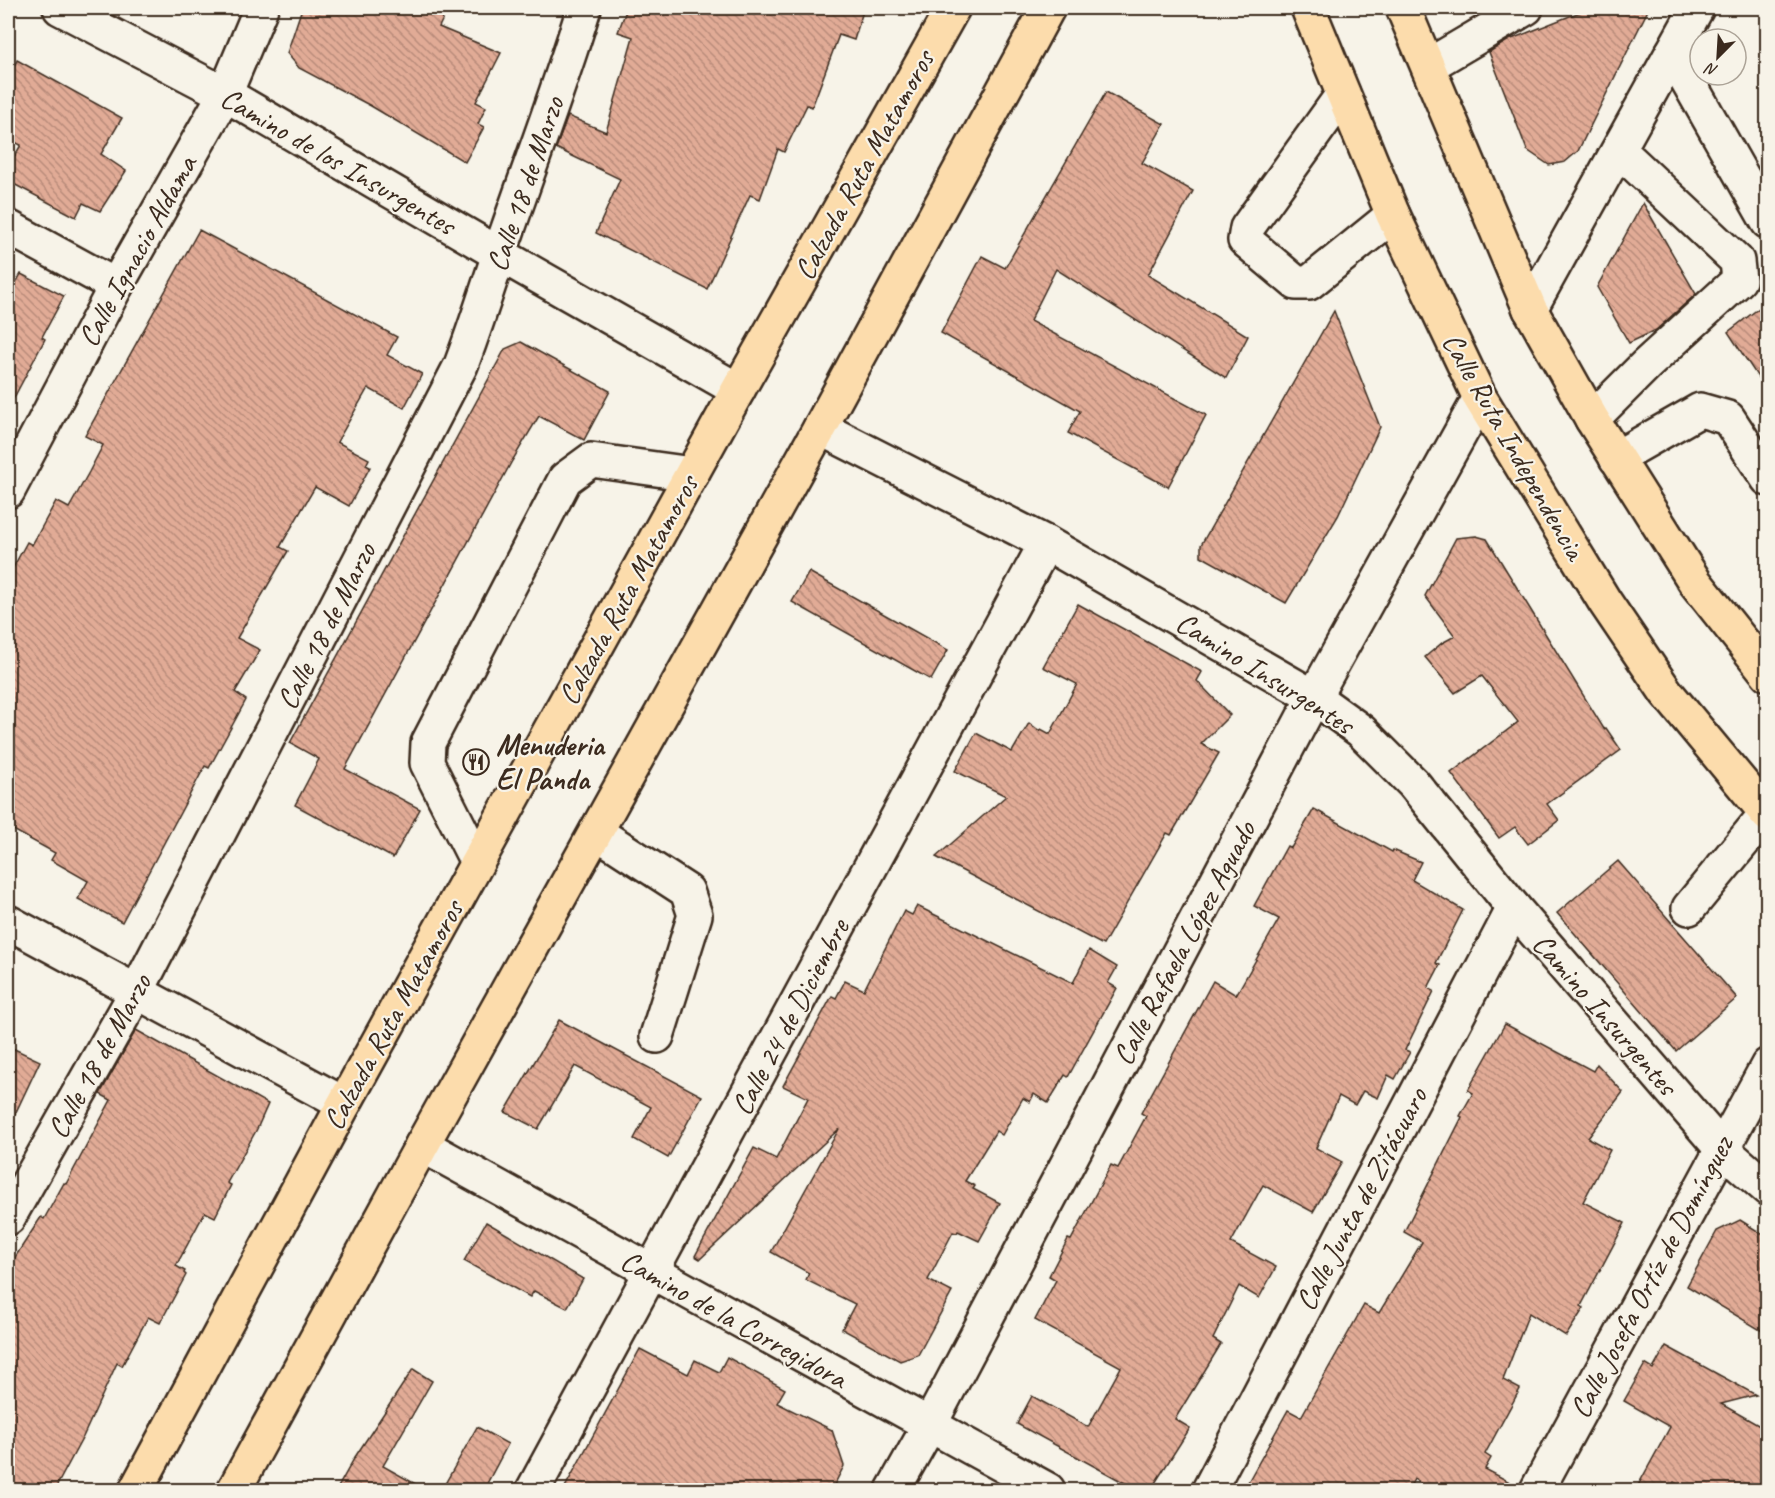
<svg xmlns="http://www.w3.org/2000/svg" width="1775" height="1498" font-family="Caveat,sans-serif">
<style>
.building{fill:url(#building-back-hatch);stroke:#3b2a1e;stroke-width:1.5}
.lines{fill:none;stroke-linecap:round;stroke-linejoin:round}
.minor-casing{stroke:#3b2a1e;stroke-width:38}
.major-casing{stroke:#3b2a1e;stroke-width:38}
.minor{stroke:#f7f3e8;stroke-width:33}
.major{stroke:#fcdcac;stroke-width:33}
.labels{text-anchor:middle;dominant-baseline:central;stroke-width:4.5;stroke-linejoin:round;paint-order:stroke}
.street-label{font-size:30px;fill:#3b2a1e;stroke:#f7f3e8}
.poi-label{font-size:30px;font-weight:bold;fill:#3b2a1e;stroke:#f7f3e8;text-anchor:start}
</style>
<defs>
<pattern id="building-back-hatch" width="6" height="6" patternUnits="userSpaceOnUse" patternTransform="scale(1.5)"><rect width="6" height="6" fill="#e1ab96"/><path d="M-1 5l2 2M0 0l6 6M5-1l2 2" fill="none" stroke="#b88b7a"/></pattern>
</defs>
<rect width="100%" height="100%" fill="#f7f3e8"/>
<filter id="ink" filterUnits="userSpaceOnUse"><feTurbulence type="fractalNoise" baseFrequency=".0167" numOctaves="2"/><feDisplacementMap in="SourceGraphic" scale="12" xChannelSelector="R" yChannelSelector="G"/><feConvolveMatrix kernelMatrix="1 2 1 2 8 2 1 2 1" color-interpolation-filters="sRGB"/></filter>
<g filter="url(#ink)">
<g class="building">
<path d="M 302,8 L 448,8 L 439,27 L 501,53 L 476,102 L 486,107 L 478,124 L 484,127 L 465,162 L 371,106 L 299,68 L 287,53 Z"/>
<path d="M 627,8 L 864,8 L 854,40 L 839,35 L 812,107 L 807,105 L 784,152 L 778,149 L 760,199 L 750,195 L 707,289 L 596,233 L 620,179 L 556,148 L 568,116 L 606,132 L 633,37 L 618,32 Z"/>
<path d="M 1590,8 L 1649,8 L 1578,151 L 1565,162 L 1549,165 L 1527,150 L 1489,52 L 1509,40 Z"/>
<path d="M 17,60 L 122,118 L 101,154 L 126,171 L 100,211 L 83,203 L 76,217 L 8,181 L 8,167 L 21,145 L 8,139 L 8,79 Z"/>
<path d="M 1106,92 L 1164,124 L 1142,163 L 1193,191 L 1148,275 L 1248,336 L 1226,378 L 1056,269 L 1030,321 L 1206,415 L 1168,487 L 1068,433 L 1080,411 L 941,333 L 982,256 L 1005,268 Z"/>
<path d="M 1643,203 L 1696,294 L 1656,330 L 1629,343 L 1597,287 Z"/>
<path d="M 199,230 L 397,337 L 387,355 L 422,374 L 404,408 L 368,388 L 337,442 L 369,459 L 366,465 L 370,467 L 349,506 L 315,487 L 280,547 L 288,551 L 237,638 L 260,650 L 235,692 L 246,700 L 209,768 L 205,766 L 122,922 L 78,899 L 88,881 L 51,860 L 55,853 L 8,827 L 8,577 L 27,542 L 32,545 L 56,501 L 69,508 L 89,472 L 103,445 L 85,436 Z"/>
<path d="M 21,274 L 64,296 L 42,337 L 45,339 L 8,409 L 8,297 Z"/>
<path d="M 1767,302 L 1767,391 L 1728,332 Z"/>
<path d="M 1334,311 L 1380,427 L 1338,516 L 1286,603 L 1201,556 L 1201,545 Z"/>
<path d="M 521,342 L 610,391 L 584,440 L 539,416 L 512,461 L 345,769 L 420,809 L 393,858 L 295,805 L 319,759 L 290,743 L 505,349 Z"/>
<path d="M 1476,536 L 1487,539 L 1604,729 L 1606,728 L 1621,750 L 1547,804 L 1559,820 L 1528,844 L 1515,827 L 1499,838 L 1451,773 L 1518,722 L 1482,676 L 1455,693 L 1425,657 L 1442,643 L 1455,636 L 1425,596 L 1456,538 Z"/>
<path d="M 809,572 L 948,650 L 931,680 L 792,602 Z"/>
<path d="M 1078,604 L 1202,672 L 1197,681 L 1230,715 L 1201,744 L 1219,753 L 1171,835 L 1167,833 L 1103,945 L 936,857 L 1006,796 L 955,771 L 976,733 L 1012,752 L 1029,723 L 1040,731 L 1041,729 L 1050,734 L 1077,684 L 1043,667 Z"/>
<path d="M 1314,809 L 1392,852 L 1393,850 L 1421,862 L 1412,880 L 1463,910 L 1436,963 L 1440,965 L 1428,988 L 1434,991 L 1405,1050 L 1410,1052 L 1395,1079 L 1388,1075 L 1378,1098 L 1363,1091 L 1355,1105 L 1339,1096 L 1316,1148 L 1342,1162 L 1313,1212 L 1263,1185 L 1231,1243 L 1276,1267 L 1259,1298 L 1239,1286 L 1213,1339 L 1221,1344 L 1175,1419 L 1190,1428 L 1150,1491 L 1142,1491 L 1121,1481 L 1017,1424 L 1032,1396 L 1088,1427 L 1121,1367 L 1035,1320 L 1056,1280 L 1049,1276 L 1068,1239 L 1071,1240 L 1111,1165 L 1118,1168 L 1146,1116 L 1141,1113 L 1213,981 L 1236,995 L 1279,919 L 1254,906 L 1287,846 L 1291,848 Z"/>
<path d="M 1618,861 L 1737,998 L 1676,1051 L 1557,913 Z"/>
<path d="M 917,906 L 1073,983 L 1089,950 L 1117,967 L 1108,983 L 1117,988 L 1068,1077 L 1065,1075 L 1048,1103 L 1034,1094 L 1030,1102 L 1023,1098 L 1002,1135 L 996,1131 L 965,1181 L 975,1186 L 973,1189 L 1000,1203 L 979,1241 L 958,1231 L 957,1233 L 953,1232 L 928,1280 L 952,1292 L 918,1355 L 900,1361 L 842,1329 L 855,1304 L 806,1280 L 809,1273 L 771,1252 L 839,1129 L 700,1259 L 695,1256 L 754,1148 L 776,1159 L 808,1098 L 783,1086 L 832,996 L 836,998 L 845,981 L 864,990 L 904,911 L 912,915 Z"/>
<path d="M 559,1020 L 702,1096 L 668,1158 L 634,1139 L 651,1107 L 575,1066 L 538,1129 L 505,1112 Z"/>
<path d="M 1505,1024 L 1593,1071 L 1597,1064 L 1623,1092 L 1588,1138 L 1610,1150 L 1583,1202 L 1625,1223 L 1581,1306 L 1584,1308 L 1566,1336 L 1529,1313 L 1503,1380 L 1520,1389 L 1485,1454 L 1491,1458 L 1485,1469 L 1519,1487 L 1518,1491 L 1431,1491 L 1414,1479 L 1408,1491 L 1243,1491 L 1288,1410 L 1301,1417 L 1364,1305 L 1379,1313 L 1422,1242 L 1404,1232 L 1462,1117 L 1460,1116 L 1473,1093 L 1468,1090 Z"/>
<path d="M 136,1030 L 268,1104 L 257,1129 L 227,1183 L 231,1185 L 215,1217 L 205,1212 L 176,1266 L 185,1271 L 184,1273 L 186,1275 L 160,1323 L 148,1317 L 122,1366 L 117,1363 L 83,1437 L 54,1491 L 8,1491 L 8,1268 L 41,1217 L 44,1219 L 64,1183 L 66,1184 L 111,1100 L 100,1094 Z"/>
<path d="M 8,1046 L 40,1061 L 8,1129 Z"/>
<path d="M 1740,1220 L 1767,1237 L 1767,1334 L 1687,1286 L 1717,1231 Z"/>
<path d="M 486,1222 L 583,1279 L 567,1308 L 534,1291 L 530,1297 L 464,1261 Z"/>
<path d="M 1666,1346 L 1756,1395 L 1721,1404 L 1767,1430 L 1767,1491 L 1689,1491 L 1674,1482 L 1669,1491 L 1635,1491 L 1670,1427 L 1624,1401 L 1645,1364 L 1653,1369 Z"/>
<path d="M 640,1349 L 688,1374 L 695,1360 L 719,1372 L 727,1357 L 785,1389 L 777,1403 L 832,1430 L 844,1466 L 831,1491 L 563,1491 Z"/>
<path d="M 413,1369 L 432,1381 L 383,1466 L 428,1491 L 336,1491 L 355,1457 Z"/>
<path d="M 477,1427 L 508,1444 L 483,1491 L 441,1491 Z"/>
</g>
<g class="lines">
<g class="minor-casing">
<g id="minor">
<path d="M 60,8 L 225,94 L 499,254 L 738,390"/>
<path d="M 1672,53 L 1768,222"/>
<path d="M 1428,66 L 1526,8"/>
<path d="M 1343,94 L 1247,228 L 1245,240 L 1296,283 L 1309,283 L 1393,215"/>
<path d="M 8,227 L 116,286"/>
<path d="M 1530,309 L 1697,8"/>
<path d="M 1592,419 L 1646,365 L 1739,280 L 1737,261 L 1619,150"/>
<path d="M 820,428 L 1046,543 L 1314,697 L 1361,731 L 1413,783 L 1514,908 L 1721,1148 L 1768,1189"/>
<path d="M 1616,458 L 1700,410 L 1728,418 L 1768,479"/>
<path d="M 8,491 L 116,286 L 225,94 L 261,8"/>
<path d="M 596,832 L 687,891 L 695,915 L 657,1036"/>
<path d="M 477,862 L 427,763 L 428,743 L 565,479 L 591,460 L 692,474"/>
<path d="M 1689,908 L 1766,814"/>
<path d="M 8,922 L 344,1104"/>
<path d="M 422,1145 L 1048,1490"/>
<path d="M 8,1218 L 137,991 L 461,365 C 478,321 491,276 507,232 C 533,157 561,83 584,8"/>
<path d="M 533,1490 L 1046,543"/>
<path d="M 893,1490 L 929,1426 L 1314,697 L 1480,398"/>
<path d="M 1209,1490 L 1514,908"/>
<path d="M 1537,1490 L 1768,1065"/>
</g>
</g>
<g class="major-casing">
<g id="major">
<path d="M 1308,8 L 1393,215 L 1480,398 L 1605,602 L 1666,692 L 1768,815"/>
<path d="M 1403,8 L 1530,309 L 1592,419 L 1695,582 L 1768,674"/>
<path d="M 136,1490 L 344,1104 L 738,390 L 953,8"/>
<path d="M 234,1490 L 422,1145 L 820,428 L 1048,8"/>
</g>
</g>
<use href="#minor" class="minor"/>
<use href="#major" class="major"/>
</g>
</g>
<defs>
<g id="restaurant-ring" transform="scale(1.35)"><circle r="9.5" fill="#f7f3e8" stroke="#3b2a1e" stroke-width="1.5"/><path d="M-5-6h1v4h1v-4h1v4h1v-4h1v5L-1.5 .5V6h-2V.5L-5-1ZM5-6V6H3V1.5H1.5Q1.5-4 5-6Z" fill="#3b2a1e"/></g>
</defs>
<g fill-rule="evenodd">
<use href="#restaurant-ring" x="476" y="762"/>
</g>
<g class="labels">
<g class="street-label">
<text transform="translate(338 161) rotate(30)">Camino de los Insurgentes</text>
<text transform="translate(864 165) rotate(-61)">Calzada Ruta Matamoros</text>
<text transform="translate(525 184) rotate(-71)">Calle 18 de Marzo</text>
<text transform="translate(137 251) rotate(-61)">Calle Ignacio Aldama</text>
<text transform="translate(1514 446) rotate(60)">Calle Ruta Independencia</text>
<text transform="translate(628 590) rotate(-61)">Calzada Ruta Matamoros</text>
<text transform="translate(326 626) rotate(-63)">Calle 18 de Marzo</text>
<text transform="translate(1265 673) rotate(32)">Camino Insurgentes</text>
<text transform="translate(1184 943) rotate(-62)">Calle Rafaela López Aguado</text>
<text transform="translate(1605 1014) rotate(49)">Camino Insurgentes</text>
<text transform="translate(393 1015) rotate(-61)">Calzada Ruta Matamoros</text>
<text transform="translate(790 1017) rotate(-62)">Calle 24 de Diciembre</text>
<text transform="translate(99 1056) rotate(-61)">Calle 18 de Marzo</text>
<text transform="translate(1361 1199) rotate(-62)">Calle Junta de Zitácuaro</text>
<text transform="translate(1651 1277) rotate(-62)">Calle Josefa Ortíz de Domínguez</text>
<text transform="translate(734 1319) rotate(29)">Camino de la Corregidora</text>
</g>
<g class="poi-label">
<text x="496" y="745">Menuderia<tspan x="496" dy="34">El Panda</tspan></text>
</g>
</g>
<rect width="1775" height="1498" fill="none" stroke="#f7f3e8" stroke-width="30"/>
<rect x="15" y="15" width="1745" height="1468" fill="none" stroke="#3b2a1e" stroke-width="2" filter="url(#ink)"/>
<g transform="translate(1718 57) rotate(204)"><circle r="28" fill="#f7f3e8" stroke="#aca397" stroke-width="1.5"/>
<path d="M0-4.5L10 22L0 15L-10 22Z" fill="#3b2a1e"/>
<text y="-9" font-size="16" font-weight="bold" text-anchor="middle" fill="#3b2a1e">N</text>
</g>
</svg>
